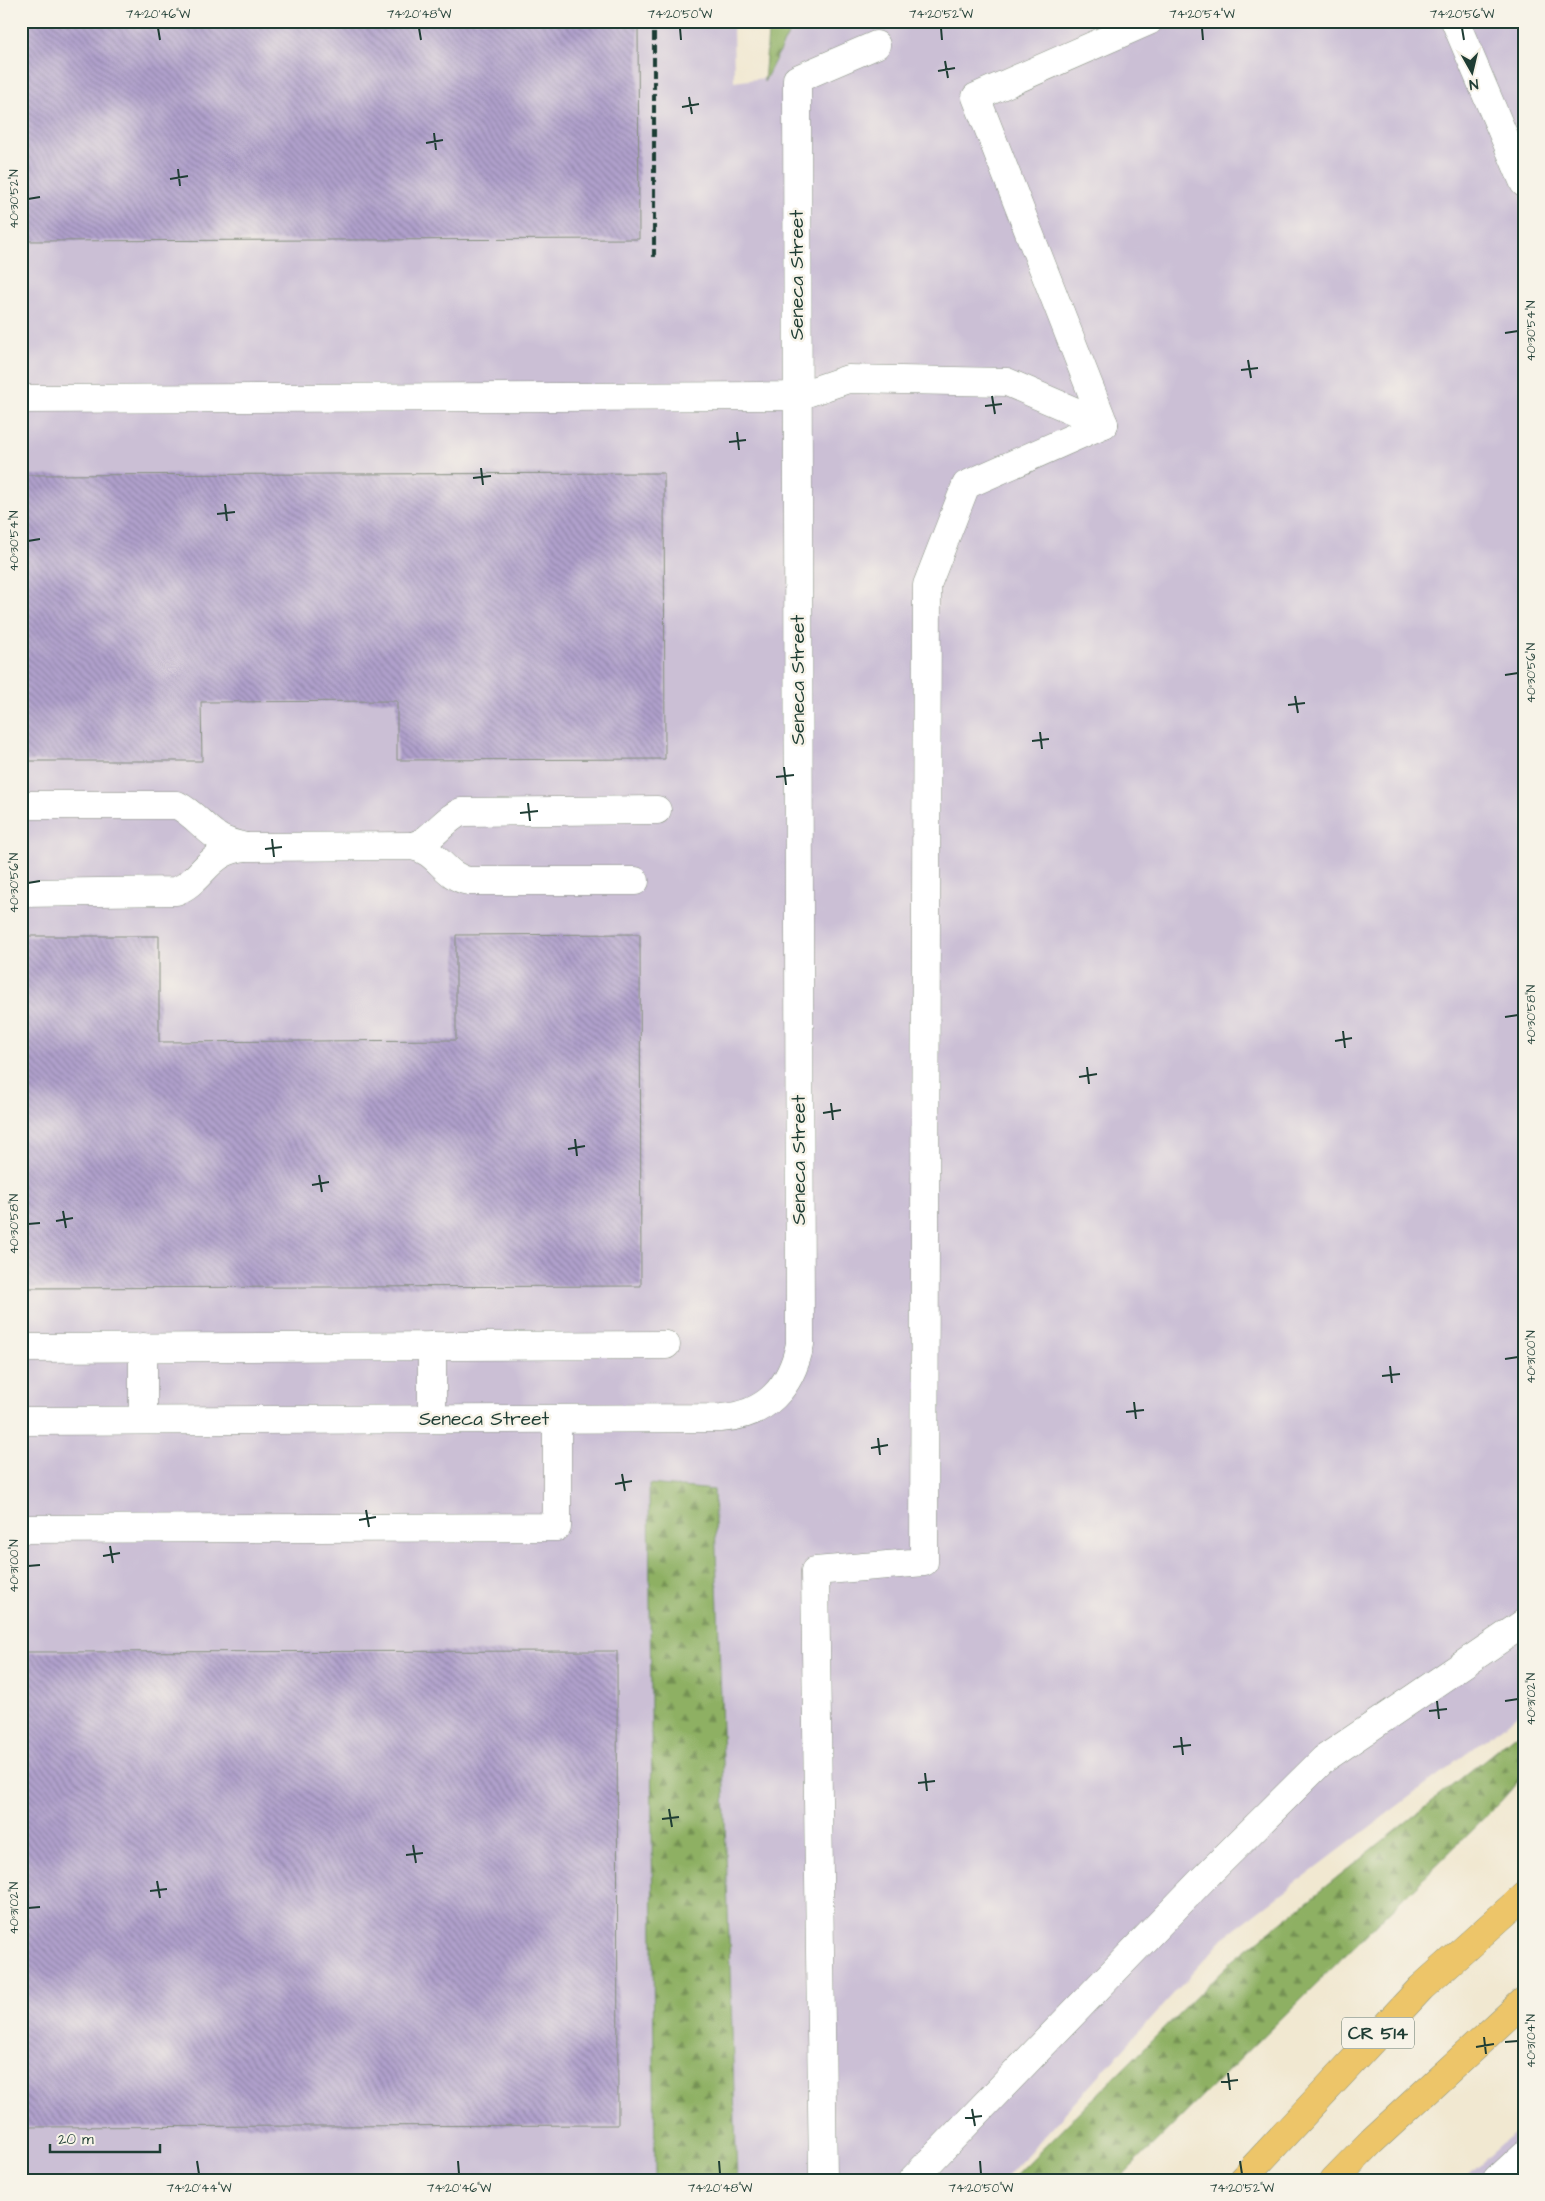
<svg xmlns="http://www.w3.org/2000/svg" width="1545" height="2201" font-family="'Architects Daughter',sans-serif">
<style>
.industrial{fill:#cbbfd5}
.forest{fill:url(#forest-firs);stroke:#56764c}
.building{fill:url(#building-back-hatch)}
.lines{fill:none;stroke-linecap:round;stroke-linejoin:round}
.minor-casing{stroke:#889282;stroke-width:29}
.major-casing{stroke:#889282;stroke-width:29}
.minor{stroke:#fff;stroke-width:28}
.major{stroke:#edc569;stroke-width:28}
.rail{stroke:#1f3d34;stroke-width:4;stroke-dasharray:8 4;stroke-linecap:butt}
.ticks{fill:none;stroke:#1f3d34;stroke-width:2}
.labels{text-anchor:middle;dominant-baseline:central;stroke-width:5;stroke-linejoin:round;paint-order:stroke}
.shield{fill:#f7f3e8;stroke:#60746a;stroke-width:1}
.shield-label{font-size:18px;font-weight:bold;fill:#1f3d34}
.street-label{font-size:19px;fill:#1f3d34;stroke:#f7f3e8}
.neatline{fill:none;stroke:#1f3d34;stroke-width:2}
.ticks-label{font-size:12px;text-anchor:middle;fill:#1f3d34}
</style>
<defs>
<pattern id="forest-firs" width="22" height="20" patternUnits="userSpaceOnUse" patternTransform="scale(1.25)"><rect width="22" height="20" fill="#8eb063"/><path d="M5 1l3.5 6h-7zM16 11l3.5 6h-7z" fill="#739052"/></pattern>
<pattern id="building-back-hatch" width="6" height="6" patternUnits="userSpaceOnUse" patternTransform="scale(1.25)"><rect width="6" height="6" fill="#b0a0cc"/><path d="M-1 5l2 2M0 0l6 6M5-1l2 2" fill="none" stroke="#8f84a6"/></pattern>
</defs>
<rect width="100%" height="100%" fill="#f7f3e8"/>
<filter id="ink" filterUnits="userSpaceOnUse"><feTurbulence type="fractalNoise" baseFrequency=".02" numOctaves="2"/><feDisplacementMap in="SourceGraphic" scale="10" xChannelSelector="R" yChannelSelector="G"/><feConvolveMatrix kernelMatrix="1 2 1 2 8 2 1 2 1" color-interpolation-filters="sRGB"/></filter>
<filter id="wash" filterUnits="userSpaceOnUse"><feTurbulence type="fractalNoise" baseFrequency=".0096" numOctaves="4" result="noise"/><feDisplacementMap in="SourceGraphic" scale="20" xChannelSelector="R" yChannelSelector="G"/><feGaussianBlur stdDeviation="1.12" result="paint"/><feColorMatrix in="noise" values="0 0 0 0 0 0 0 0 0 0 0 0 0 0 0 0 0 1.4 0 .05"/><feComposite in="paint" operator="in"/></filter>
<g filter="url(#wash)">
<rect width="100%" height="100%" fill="#f1e8d1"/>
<g class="industrial">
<path d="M 21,21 L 733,21 L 734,82 L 764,78 L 791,21 L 1524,21 L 1524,1710 L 1226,1936 L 1004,2180 L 21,2180 Z"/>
<path d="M 1524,2125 L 1524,2180 L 1462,2180 Z"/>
</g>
<g class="forest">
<path d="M 769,21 L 795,21 L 764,82 Z"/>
<path d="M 649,1484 L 714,1490 L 737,2180 L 655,2180 Z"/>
<path d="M 1524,1728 L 1524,1775 L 1500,1802 L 1118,2180 L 1011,2180 L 1231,1962 Z"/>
</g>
<g id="blocks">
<g class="building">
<path d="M 21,21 L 638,21 L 639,239 L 21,241 Z"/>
<path d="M 664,473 L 665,759 L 397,760 L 397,701 L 201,702 L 202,761 L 21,761 L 21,475 Z"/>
<path d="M 640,934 L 641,1286 L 21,1288 L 21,936 L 159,936 L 159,1042 L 456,1040 L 456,935 Z"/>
<path d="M 617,1651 L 618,2125 L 21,2127 L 21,1652 Z"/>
</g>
</g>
</g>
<g filter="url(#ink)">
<use href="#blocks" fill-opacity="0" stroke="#889282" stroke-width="1"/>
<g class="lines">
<g class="minor-casing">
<g id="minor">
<path d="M 1455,21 L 1524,183"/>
<path d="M 21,399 L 798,396 L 848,379 L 1007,382 L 1104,424 L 976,97 L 1149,21"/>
<path d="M 21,805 L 177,805 C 193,813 201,825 215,835 C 223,842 235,844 245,847"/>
<path d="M 412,846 C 433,841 441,821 461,812 L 657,810"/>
<path d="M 21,893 L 176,891 C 196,884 204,864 222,854 C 229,850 237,848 245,847 L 412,846 C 439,851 443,876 469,881 L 635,881"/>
<path d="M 432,1346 L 432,1419"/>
<path d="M 143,1347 L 143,1420"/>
<path d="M 21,1348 L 666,1345"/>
<path d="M 21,1421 L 721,1418 C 766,1415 791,1388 800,1344 L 797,79 L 876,45"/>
<path d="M 21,1529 L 557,1527 L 557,1419"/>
<path d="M 823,2180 L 815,1571 L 924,1562 L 927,585 L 966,485 L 1104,424"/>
<path d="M 912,2180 L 1202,1880 L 1324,1759 L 1524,1623"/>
<path d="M 1497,2180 L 1524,2155"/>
</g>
</g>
<g class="major-casing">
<g id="major">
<path d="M 1242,2180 L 1421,1988 L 1524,1896"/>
<path d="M 1334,2180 L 1372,2141 L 1524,2001"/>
</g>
</g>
<use href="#minor" class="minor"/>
<use href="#major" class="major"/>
<path class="rail" d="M 654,21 L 654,261"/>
</g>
</g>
<path class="ticks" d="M 158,28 L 160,40M 419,28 L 421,40M 680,28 L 681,40M 941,28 L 942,40M 1202,28 L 1203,40M 1462,28 L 1464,40M 945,61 L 948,78M 938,71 L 955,68M 689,97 L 692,114M 682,107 L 699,104M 434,133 L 436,150M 426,143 L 443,140M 178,169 L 180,186M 170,179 L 188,176M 28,199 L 40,197M 1505,333 L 1518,331M 1248,360 L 1251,378M 1241,370 L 1258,368M 992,396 L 995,414M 985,406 L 1002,404M 737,432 L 739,450M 729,442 L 746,440M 481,468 L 483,485M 473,478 L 491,476M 225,504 L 227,521M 217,514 L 235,512M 28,541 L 40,539M 1505,675 L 1518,673M 1295,696 L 1298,713M 1288,705 L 1305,703M 1040,732 L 1042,749M 1032,741 L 1049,739M 784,767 L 786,785M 776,777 L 794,775M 528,803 L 530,821M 520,813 L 538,811M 272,839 L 274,857M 265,849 L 282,847M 28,883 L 40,881M 1505,1017 L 1518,1015M 1343,1031 L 1345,1048M 1335,1041 L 1352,1038M 1087,1067 L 1089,1084M 1079,1077 L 1097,1074M 831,1103 L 833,1120M 823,1113 L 841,1110M 575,1139 L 577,1156M 568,1149 L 585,1146M 319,1175 L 322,1192M 312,1185 L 329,1182M 63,1211 L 66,1228M 56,1221 L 73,1218M 28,1224 L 40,1223M 1505,1359 L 1518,1357M 1390,1366 L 1392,1383M 1382,1376 L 1400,1374M 1134,1402 L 1136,1419M 1126,1412 L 1144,1410M 878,1438 L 880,1455M 871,1448 L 888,1445M 622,1474 L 625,1491M 615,1484 L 632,1481M 366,1510 L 369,1527M 359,1520 L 376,1517M 110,1546 L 113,1563M 103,1556 L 120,1553M 28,1566 L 40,1565M 1437,1701 L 1439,1719M 1505,1701 L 1518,1699M 1429,1711 L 1447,1709M 1181,1737 L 1183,1755M 1173,1747 L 1191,1745M 925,1773 L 927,1791M 918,1783 L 935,1781M 669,1809 L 672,1827M 662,1819 L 679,1817M 413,1845 L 416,1863M 406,1855 L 423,1853M 157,1881 L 160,1898M 150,1891 L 167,1889M 28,1908 L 40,1907M 1484,2037 L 1486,2054M 1505,2042 L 1518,2041M 1476,2047 L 1494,2044M 1228,2073 L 1230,2090M 1221,2082 L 1238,2080M 972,2109 L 975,2126M 965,2118 L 982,2116M 197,2161 L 199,2174M 458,2161 L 459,2174M 719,2161 L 720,2174M 980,2161 L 981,2174M 1240,2161 L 1242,2174"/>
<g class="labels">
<rect class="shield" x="1342" y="2017.5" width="72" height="31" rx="4"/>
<g class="shield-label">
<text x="1378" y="2033">CR 514</text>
</g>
<g class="street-label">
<text transform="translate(797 275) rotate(-90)">Seneca Street</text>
<text transform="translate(798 680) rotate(-90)">Seneca Street</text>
<text transform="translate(799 1160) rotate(-90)">Seneca Street</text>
<text x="484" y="1419">Seneca Street</text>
</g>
</g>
<rect width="1545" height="2201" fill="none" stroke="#f7f3e8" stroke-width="55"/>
<g transform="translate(1472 72) rotate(172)" stroke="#f7f3e8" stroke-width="4" paint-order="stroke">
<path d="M0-4L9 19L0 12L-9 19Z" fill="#1f3d34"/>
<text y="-8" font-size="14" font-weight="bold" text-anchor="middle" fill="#1f3d34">N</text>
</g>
<path d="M50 2144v8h110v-8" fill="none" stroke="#1f3d34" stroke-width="2.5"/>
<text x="58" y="2144" font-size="15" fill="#1f3d34" stroke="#f7f3e8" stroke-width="4" paint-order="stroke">20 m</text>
<rect x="28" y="28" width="1490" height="2146" class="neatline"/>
<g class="ticks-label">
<text x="158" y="18">74°20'46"W</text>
<text x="419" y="18">74°20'48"W</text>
<text x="680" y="18">74°20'50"W</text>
<text x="941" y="18">74°20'52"W</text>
<text x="1202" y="18">74°20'54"W</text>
<text x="1462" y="18">74°20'56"W</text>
<text transform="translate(14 199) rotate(-90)" y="4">40°30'52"N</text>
<text transform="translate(1531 331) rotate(-90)" y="4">40°30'54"N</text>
<text transform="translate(14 541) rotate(-90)" y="4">40°30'54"N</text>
<text transform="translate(1531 673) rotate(-90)" y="4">40°30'56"N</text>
<text transform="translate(14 883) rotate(-90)" y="4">40°30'56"N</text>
<text transform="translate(1531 1015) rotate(-90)" y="4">40°30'58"N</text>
<text transform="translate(14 1224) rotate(-90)" y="4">40°30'58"N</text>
<text transform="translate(1531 1357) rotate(-90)" y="4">40°31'00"N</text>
<text transform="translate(14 1566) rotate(-90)" y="4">40°31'00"N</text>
<text transform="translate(1531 1699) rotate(-90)" y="4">40°31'02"N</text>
<text transform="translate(14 1908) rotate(-90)" y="4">40°31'02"N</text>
<text transform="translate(1531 2041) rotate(-90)" y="4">40°31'04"N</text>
<text x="199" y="2192">74°20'44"W</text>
<text x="459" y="2192">74°20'46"W</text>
<text x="720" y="2192">74°20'48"W</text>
<text x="981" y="2192">74°20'50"W</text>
<text x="1242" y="2192">74°20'52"W</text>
</g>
</svg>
